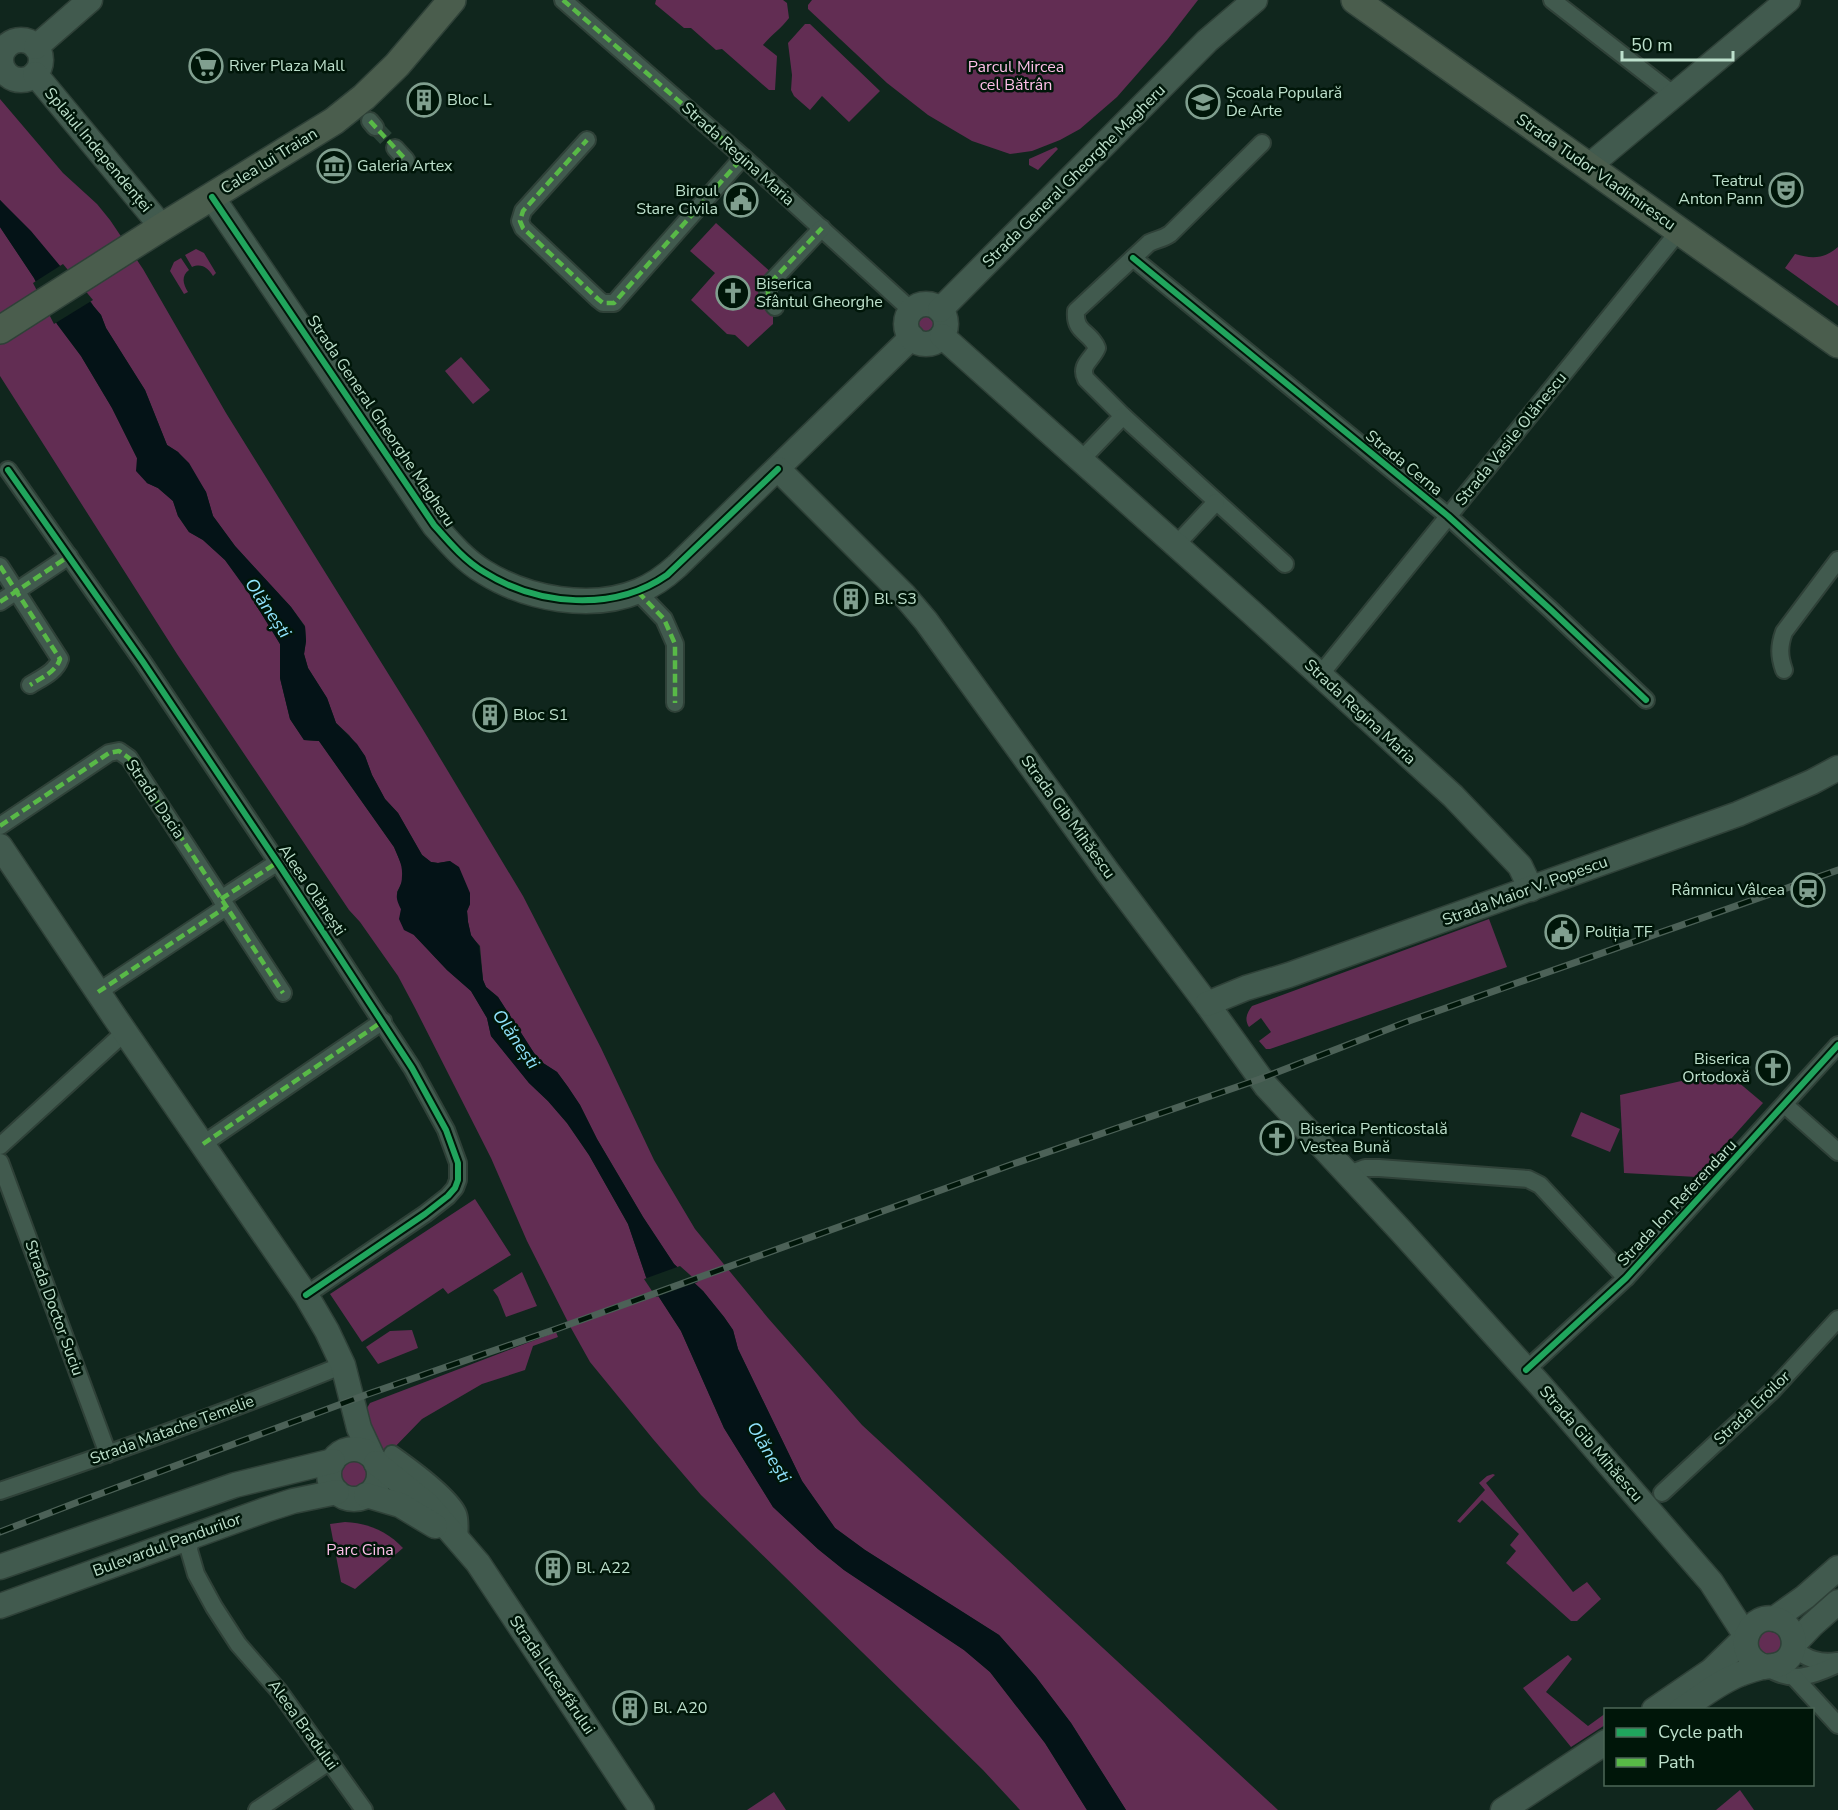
<svg xmlns="http://www.w3.org/2000/svg" width="1838" height="1810" font-family="'Nunito Sans',sans-serif">
<style>
.green{fill:#622d53}
.water{fill:#041317}
.pier{fill:#10261d}
.lines{fill:none;stroke-linecap:round;stroke-linejoin:round}
.street-tunnel{stroke:#2a4237;stroke-width:16;stroke-dasharray:16 8;stroke-linecap:butt}
.street-casing{stroke:#2f4138;stroke-width:20}
.secondary-casing{stroke:#2f4138;stroke-width:27}
.primary-casing{stroke:#2f4138;stroke-width:30}
.street{stroke:#415a4e;stroke-width:16}
.secondary{stroke:#415a4e;stroke-width:24}
.primary{stroke:#4a5d4d;stroke-width:27}
.rail-casing{stroke:#4c6157;stroke-width:7}
.rail{stroke:#001609;stroke-width:4.5;stroke-dasharray:14;stroke-linecap:butt}
.quiet{stroke:#58b947;stroke-width:4.5;stroke-dasharray:9 4.5;stroke-linecap:butt}
.cycleway-casing{stroke:#001609;stroke-width:10}
.cycleway{stroke:#20a55d;stroke-width:6}
.labels{text-anchor:middle;dominant-baseline:central;stroke-width:5;stroke-linejoin:round;paint-order:stroke}
.poi-label{font-size:16px;fill:#bde0cc;stroke:#001609;text-anchor:start}
.park-label{font-size:16px;fill:#febfe9;stroke:#001609}
.street-label{font-size:16px;fill:#bde0cc;stroke:#001609}
.water-label{font-size:18px;font-style:italic;fill:#90e3fd;stroke:#001609}
</style>
<rect width="100%" height="100%" fill="#10261d"/>
<g class="green">
<path d="M 656,0 L 783,0 L 787,3 L 789,18 C 781,29 772,34 763,45 L 777,56 L 775,90 L 769,90 L 722,49 L 716,50 L 691,28 L 684,28 L 655,4 Z"/>
<path d="M 812,0 L 1198,0 L 1167,40 L 1117,97 L 1080,129 L 1060,140 L 1032,151 L 1010,154 L 972,141 L 928,115 L 887,83 L 808,9 L 808,5 Z"/>
<path d="M 805,24 L 810,24 L 880,91 L 849,122 L 822,96 L 810,110 L 794,96 L 791,90 L 792,75 L 788,43 Z"/>
<path d="M 0,99 L 63,173 L 97,204 L 110,220 L 143,269 L 226,413 L 422,728 L 523,896 L 601,1048 L 654,1160 L 695,1229 L 768,1318 L 862,1425 L 1278,1810 L 1126,1810 L 1071,1723 L 1036,1677 L 999,1635 L 865,1550 L 835,1528 L 802,1481 L 738,1349 L 733,1330 L 724,1317 L 703,1291 L 674,1264 L 643,1217 L 597,1139 L 580,1105 L 568,1087 L 557,1072 L 543,1063 L 534,1053 L 498,997 L 486,987 L 483,980 L 480,946 L 471,936 L 468,922 L 467,911 L 470,904 L 450,861 L 438,863 L 431,862 L 422,855 L 398,813 L 385,799 L 372,775 L 365,756 L 349,735 L 336,723 L 327,698 L 308,668 L 304,654 L 306,641 L 305,626 L 291,607 L 235,546 L 213,516 L 206,492 L 178,452 L 167,445 L 145,390 L 106,328 L 101,315 L 94,307 L 91,302 L 0,200 Z"/>
<path d="M 1056,147 L 1058,149 L 1038,170 L 1029,165 L 1029,159 Z"/>
<path d="M 716,223 L 773,274 L 773,324 L 748,347 L 735,335 L 727,334 L 691,300 L 715,273 L 690,251 Z"/>
<path d="M 0,227 L 34,278 L 57,324 L 81,356 L 112,408 L 137,458 L 147,483 L 158,488 L 173,501 L 178,516 L 189,532 L 203,540 L 225,560 L 249,592 L 280,644 L 280,678 L 290,719 L 304,740 L 319,741 L 394,847 L 402,866 L 403,880 L 397,892 L 401,909 L 414,935 L 447,970 L 471,991 L 487,1018 L 491,1036 L 529,1083 L 548,1101 L 567,1123 L 589,1155 L 628,1224 L 646,1277 L 681,1331 L 724,1428 L 773,1507 L 818,1549 L 844,1570 L 964,1650 L 990,1672 L 1045,1743 L 1087,1810 L 1020,1810 L 983,1770 L 701,1495 L 653,1439 L 590,1362 L 571,1328 L 527,1241 L 491,1158 L 415,1008 L 398,976 L 360,922 L 349,910 L 177,654 L 0,376 Z"/>
<path d="M 1838,247 L 1838,306 L 1785,268 L 1795,254 C 1812,259 1824,259 1838,247 Z"/>
<path d="M 196,249 L 204,253 L 216,273 L 213,276 C 208,268 202,263 192,267 L 185,255 Z"/>
<path d="M 181,258 L 189,270 C 181,276 183,284 188,292 L 184,294 L 170,271 L 174,262 Z"/>
<circle cx="926" cy="324" r="9"/>
<path d="M 461,357 L 490,390 L 473,404 L 445,371 Z"/>
<path d="M 1489,919 L 1507,967 L 1270,1049 L 1266,1049 L 1259,1041 L 1271,1032 L 1261,1018 L 1249,1027 C 1244,1019 1247,1013 1252,1006 Z"/>
<path d="M 1725,1071 L 1763,1103 L 1697,1177 L 1624,1173 L 1620,1095 Z"/>
<path d="M 1581,1112 L 1620,1129 L 1610,1152 L 1571,1136 Z"/>
<path d="M 475,1199 L 511,1255 L 448,1294 L 443,1288 L 362,1342 L 330,1294 Z"/>
<path d="M 522,1272 L 537,1306 L 506,1317 L 498,1297 L 493,1290 Z"/>
<path d="M 412,1330 L 418,1348 L 378,1364 L 366,1347 L 390,1331 Z"/>
<path d="M 556,1332 L 558,1337 L 533,1346 L 525,1370 L 482,1384 L 422,1419 L 389,1453 L 381,1453 L 364,1413 L 370,1403 Z"/>
<circle cx="354" cy="1474" r="14"/>
<path d="M 1493,1474 L 1495,1475 L 1486,1483 L 1573,1592 L 1587,1582 L 1601,1599 L 1577,1621 L 1571,1621 L 1506,1563 L 1516,1551 L 1510,1545 L 1519,1534 L 1482,1500 L 1460,1523 L 1457,1521 L 1485,1490 L 1479,1483 L 1487,1476 Z"/>
<path d="M 345,1522 C 368,1523 387,1531 403,1548 L 355,1589 L 341,1582 L 330,1524 Z"/>
<path d="M 1768,1630 L 1777,1631 L 1783,1639 L 1780,1653 L 1763,1656 L 1756,1641 L 1757,1637 Z"/>
<path d="M 1568,1655 L 1572,1659 L 1546,1692 L 1588,1726 L 1606,1713 L 1605,1725 L 1571,1747 L 1523,1688 Z"/>
<path d="M 1740,1790 L 1754,1810 L 1716,1810 Z"/>
<path d="M 774,1792 L 786,1810 L 747,1810 Z"/>
</g>
<path class="water" d="M 0,200 L 31,231 L 101,315 L 106,328 L 145,390 L 167,445 L 178,452 L 189,463 L 206,492 L 213,516 L 235,546 L 291,607 L 305,627 L 306,641 L 304,654 L 308,668 L 327,698 L 336,723 L 357,744 L 365,756 L 372,775 L 385,799 L 398,813 L 422,855 L 431,862 L 438,863 L 450,861 L 459,867 L 470,893 L 470,904 L 467,911 L 468,922 L 471,935 L 479,946 L 483,980 L 486,987 L 498,997 L 534,1053 L 543,1063 L 557,1072 L 568,1087 L 580,1105 L 597,1139 L 643,1217 L 674,1264 L 703,1291 L 724,1317 L 733,1330 L 738,1349 L 802,1481 L 835,1528 L 865,1550 L 999,1635 L 1036,1677 L 1071,1723 L 1126,1810 L 1087,1810 L 1045,1743 L 990,1672 L 964,1650 L 844,1570 L 818,1549 L 773,1507 L 724,1428 L 681,1331 L 646,1277 L 628,1224 L 589,1155 L 567,1123 L 548,1101 L 529,1083 L 491,1036 L 487,1018 L 471,991 L 447,970 L 414,935 L 404,930 L 399,919 L 401,909 C 391,891 402,892 402,876 C 403,865 398,857 394,847 L 319,741 L 304,740 L 290,719 L 280,678 L 280,644 L 248,592 L 225,560 L 203,540 L 189,532 L 178,516 L 173,501 L 158,488 L 147,483 L 136,471 L 137,458 L 112,408 L 81,356 L 57,324 L 34,278 L 0,227 Z"/>
<g class="pier">
<path d="M 63,264 L 93,300 L 54,324 L 33,283 Z"/>
<path d="M 680,1266 L 698,1282 L 656,1297 L 644,1279 Z"/>
</g>
<g class="lines">
<path class="street-tunnel" d="M 375,127 L 395,148"/>
<g class="street-casing">
<g id="street">
<path d="M 563,0 L 743,157 L 911,310"/>
<path d="M 1552,0 L 1674,95"/>
<path d="M 370,121 L 375,127"/>
<path d="M 587,140 L 523,211 L 520,221 L 523,228 L 598,299 L 603,303 L 614,303 L 743,157"/>
<path d="M 1262,143 L 1170,234 C 1163,239 1157,239 1149,243 L 1076,311 C 1074,333 1090,331 1097,348 C 1092,360 1079,365 1086,379 L 1123,416 L 1285,564"/>
<path d="M 395,148 L 406,160"/>
<path d="M 1133,258 L 1448,516 L 1551,610 L 1646,700"/>
<path d="M 775,307 L 768,298 L 768,289 L 772,281 L 822,228"/>
<path d="M 1081,460 L 1123,416"/>
<path d="M 8,470 L 143,662 L 280,866 L 412,1068 L 446,1130 L 458,1163 L 458,1180 L 455,1188 L 448,1196 L 425,1214 L 306,1295"/>
<path d="M 1176,545 L 1216,502"/>
<path d="M 0,566 L 60,659 C 56,672 41,678 30,685"/>
<path d="M 638,592 L 664,619 L 675,644 L 675,703"/>
<path d="M 0,602 L 69,556"/>
<path d="M 1784,670 C 1779,656 1779,646 1784,632 L 1838,560"/>
<path d="M 1320,675 L 1679,231"/>
<path d="M 0,826 L 109,753 L 119,751 L 129,758 L 283,993"/>
<path d="M 221,899 L 278,862"/>
<path d="M 98,992 L 226,907"/>
<path d="M 1785,1105 L 1838,1152"/>
<path d="M 203,1144 L 383,1021"/>
<path d="M 0,1146 L 125,1032"/>
<path d="M 0,1162 L 108,1454"/>
<path d="M 1349,1174 L 1365,1168 L 1379,1168 L 1528,1179 L 1540,1185 L 1626,1278"/>
<path d="M 1526,1370 L 1626,1278 L 1838,1045"/>
<path d="M 392,1454 C 409,1466 451,1496 458,1514 C 461,1522 459,1533 459,1542"/>
<path d="M 0,1491 C 115,1452 230,1411 343,1365"/>
<path d="M 1662,1493 L 1772,1391 L 1838,1319"/>
<path d="M 191,1536 L 189,1550 L 196,1574 L 214,1607 L 238,1644 L 279,1691 L 364,1810"/>
<path d="M 1793,1648 C 1807,1659 1820,1664 1837,1661"/>
<path d="M 1767,1667 C 1791,1684 1813,1676 1838,1664"/>
<path d="M 1794,1677 L 1838,1725"/>
<path d="M 257,1810 L 330,1761"/>
</g>
</g>
<g class="secondary-casing">
<g id="secondary">
<circle cx="21" cy="60" r="20"/>
<path d="M 36,47 L 90,0"/>
<path d="M 35,74 L 162,227"/>
<path d="M 1589,166 L 1788,0"/>
<path d="M 212,197 L 434,525 C 449,542 464,560 484,572 C 527,599 591,611 639,591 C 654,585 666,576 677,566 L 912,337"/>
<circle cx="926" cy="324" r="20"/>
<path d="M 940,310 L 1207,41 L 1255,0"/>
<path d="M 942,336 L 1250,611 L 1453,796 L 1520,866 L 1531,889"/>
<path d="M 778,469 L 904,595 L 926,621 L 1107,871 L 1207,1004 L 1266,1086 L 1401,1231 L 1541,1386 L 1711,1582 L 1746,1636"/>
<path d="M 0,846 L 114,1016 L 306,1295 L 327,1331 L 343,1365 L 359,1428 L 372,1456"/>
<path d="M 1207,1004 L 1246,988 L 1289,975 L 1738,814 L 1812,782 L 1838,768"/>
<circle cx="354" cy="1474" r="25"/>
<path d="M 376,1463 L 427,1504 L 478,1563 L 642,1810"/>
<path d="M 366,1495 L 400,1505 L 435,1526"/>
<path d="M 0,1567 L 235,1485 L 333,1461"/>
<path d="M 0,1606 L 265,1510 L 293,1501 L 337,1492"/>
<path d="M 1774,1619 L 1805,1597 L 1838,1568"/>
<path d="M 1794,1644 L 1812,1625 L 1838,1602"/>
<path d="M 1654,1710 L 1711,1671 L 1745,1638"/>
<path d="M 1681,1710 C 1701,1697 1719,1682 1740,1674 C 1747,1671 1755,1669 1762,1667 C 1770,1666 1777,1667 1784,1662 C 1793,1656 1796,1644 1792,1634 C 1790,1628 1785,1623 1780,1621 C 1749,1607 1729,1655 1765,1667"/>
<path d="M 1503,1810 L 1606,1742"/>
</g>
</g>
<g class="primary-casing">
<g id="primary">
<path d="M 1355,0 L 1838,344"/>
<path d="M 0,330 L 162,227 L 334,121 L 364,97 L 397,65 L 452,0"/>
</g>
</g>
<use href="#street" class="street"/>
<use href="#secondary" class="secondary"/>
<use href="#primary" class="primary"/>
<g class="rail-casing">
<path id="rail" d="M 0,1532 L 78,1502 L 368,1394 L 559,1328 L 1013,1164 L 1260,1079 L 1409,1021 L 1838,870"/>
</g>
<use href="#rail" class="rail"/>
<g class="quiet">
<path d="M 563,0 L 743,157 L 614,303 L 603,303 L 598,299 L 523,228 L 520,221 L 523,211 L 587,140"/>
<path d="M 370,121 L 406,160"/>
<path d="M 775,307 L 768,298 L 768,289 L 772,281 L 822,228"/>
<path d="M 0,566 L 60,659 C 56,672 41,678 30,685"/>
<path d="M 638,592 L 664,619 L 675,644 L 675,703"/>
<path d="M 0,602 L 69,556"/>
<path d="M 0,826 L 109,753 L 119,751 L 129,758 L 283,993"/>
<path d="M 221,899 L 278,862"/>
<path d="M 98,992 L 226,907"/>
<path d="M 203,1144 L 383,1021"/>
</g>
<g class="cycleway-casing">
<g id="cycleway">
<path d="M 212,197 L 434,525 C 449,542 464,560 484,572 C 538,606 614,612 667,575 L 778,469"/>
<path d="M 1133,258 L 1448,516 L 1551,610 L 1646,700"/>
<path d="M 8,470 L 143,662 L 280,866 L 412,1068 L 446,1130 L 458,1163 L 458,1180 L 455,1188 L 448,1196 L 425,1214 L 306,1295"/>
<path d="M 1526,1370 L 1626,1278 L 1838,1045"/>
</g>
</g>
<use href="#cycleway" class="cycleway"/>
</g>
<defs>
<g id="supermarket-ring" transform="scale(1.725)"><circle r="9.5" fill="#001609" stroke="#809f8f" stroke-width="1.5"/><path d="M-6-5.5h2.5l.6 2H6L4.5 2H-2.5L-4.4-4H-6ZM-1.5 3.2a1.3 1.3 0 1 0 .1 0ZM3 3.2a1.3 1.3 0 1 0 .1 0Z" fill="#809f8f"/></g>
<g id="building-ring" transform="scale(1.725)"><circle r="9.5" fill="#001609" stroke="#809f8f" stroke-width="1.5"/><path d="M-4-6H4V6H1V3H-1V6H-4ZM-2.5-4.3h1.7v1.8h-1.7ZM.8-4.3h1.7v1.8H.8ZM-2.5-1h1.7V.8h-1.7ZM.8-1h1.7V.8H.8Z" fill="#809f8f"/></g>
<g id="school-ring" transform="scale(1.725)"><circle r="9.5" fill="#001609" stroke="#809f8f" stroke-width="1.5"/><path d="M0-5L7-2L0 1L-7-2ZM-4 1L0 2.5L4 1V4Q0 6-4 4Z" fill="#809f8f"/></g>
<g id="museum-ring" transform="scale(1.725)"><circle r="9.5" fill="#001609" stroke="#809f8f" stroke-width="1.5"/><path d="M0-6L6-3V-2H-6V-3ZM-5-1h2V3h-2ZM-1-1h2V3h-2ZM3-1h2V3H3ZM-6 4H6V6H-6Z" fill="#809f8f"/></g>
<g id="theatre-ring" transform="scale(1.725)"><circle r="9.5" fill="#001609" stroke="#809f8f" stroke-width="1.5"/><path d="M-5-5.5Q0-4 5-5.5V0Q5 5 0 6Q-5 5-5 0ZM-3.3-2.5H-1v1.5H-3.3ZM1-2.5H3.3v1.5H1ZM-2.8 1Q0 5.5 2.8 1Z" fill="#809f8f"/></g>
<g id="civic-ring" transform="scale(1.725)"><circle r="9.5" fill="#001609" stroke="#809f8f" stroke-width="1.5"/><path d="M-.6-6.5H3V-4.5H.6V-3L4-1V1h2V6H-6V1h2V-1L-.6-3ZM-1.2 2.5V6h2.4V2.5Z" fill="#809f8f"/></g>
<g id="church-ring" transform="scale(1.725)"><circle r="9.5" fill="#001609" stroke="#809f8f" stroke-width="1.5"/><path d="M-1.2-6h2.4v3.5h3.3v2.4h-3.3V6h-2.4V-.1h-3.3v-2.4h3.3Z" fill="#809f8f"/></g>
<g id="station-ring" transform="scale(1.725)"><circle r="9.5" fill="#001609" stroke="#809f8f" stroke-width="1.5"/><path d="M-3-6H3Q5-6 5-4V2Q5 4 3 4L4.5 6H3L1.5 4h-3L-3 6H-4.5L-3 4Q-5 4-5 2V-4Q-5-6-3-6ZM-3.5-4v3h7v-3ZM-3.5 1v1.5H-2V1ZM2 1v1.5H3.5V1Z" fill="#809f8f"/></g>
</defs>
<g fill-rule="evenodd">
<use href="#supermarket-ring" x="206" y="66"/>
<use href="#building-ring" x="424" y="100"/>
<use href="#school-ring" x="1203" y="102"/>
<use href="#museum-ring" x="334" y="166"/>
<use href="#theatre-ring" x="1786" y="190"/>
<use href="#civic-ring" x="741" y="200"/>
<use href="#church-ring" x="733" y="293"/>
<use href="#building-ring" x="851" y="599"/>
<use href="#building-ring" x="490" y="715"/>
<use href="#station-ring" x="1808" y="890"/>
<use href="#civic-ring" x="1562" y="932"/>
<use href="#church-ring" x="1773" y="1068"/>
<use href="#church-ring" x="1277" y="1138"/>
<use href="#building-ring" x="553" y="1568"/>
<use href="#building-ring" x="630" y="1708"/>
</g>
<g class="labels">
<g class="poi-label">
<text x="229" y="66">River Plaza Mall</text>
<text x="1226" y="93">Școala Populară<tspan x="1226" dy="18">De Arte</tspan></text>
<text x="447" y="100">Bloc L</text>
<text x="357" y="166">Galeria Artex</text>
<text x="1763" y="181" text-anchor="end">Teatrul<tspan x="1763" dy="18">Anton Pann</tspan></text>
<text x="718" y="191" text-anchor="end">Biroul<tspan x="718" dy="18">Stare Civila</tspan></text>
<text x="756" y="284">Biserica<tspan x="756" dy="18">Sfântul Gheorghe</tspan></text>
<text x="874" y="599">Bl. S3</text>
<text x="513" y="715">Bloc S1</text>
<text x="1785" y="890" text-anchor="end">Râmnicu Vâlcea</text>
<text x="1585" y="932">Poliția TF</text>
<text x="1750" y="1059" text-anchor="end">Biserica<tspan x="1750" dy="18">Ortodoxă</tspan></text>
<text x="1300" y="1129">Biserica Penticostală<tspan x="1300" dy="18">Vestea Bună</tspan></text>
<text x="576" y="1568">Bl. A22</text>
<text x="653" y="1708">Bl. A20</text>
</g>
<g class="park-label">
<text x="1016" y="67">Parcul Mircea<tspan x="1016" dy="18">cel Bătrân</tspan></text>
<text x="360" y="1550">Parc Cina</text>
</g>
<g class="street-label">
<text transform="translate(98 150) rotate(50)">Splaiul Independenței</text>
<text transform="translate(738 154) rotate(42)">Strada Regina Maria</text>
<text transform="translate(269 161) rotate(-32)">Calea lui Traian</text>
<text transform="translate(1596 172) rotate(35)">Strada Tudor Vladimirescu</text>
<text transform="translate(1074 176) rotate(-45)">Strada General Gheorghe Magheru</text>
<text transform="translate(381 421) rotate(56)">Strada General Gheorghe Magheru</text>
<text transform="translate(1511 439) rotate(-51)">Strada Vasile Olănescu</text>
<text transform="translate(1404 463) rotate(39)">Strada Cerna</text>
<text transform="translate(1360 712) rotate(43)">Strada Regina Maria</text>
<text transform="translate(155 799) rotate(56)">Strada Dacia</text>
<text transform="translate(1068 817) rotate(54)">Strada Gib Mihăescu</text>
<text transform="translate(312 890) rotate(56)">Aleea Olănești</text>
<text transform="translate(1525 891) rotate(-20)">Strada Maior V. Popescu</text>
<text transform="translate(1677 1203) rotate(-47)">Strada Ion Referendaru</text>
<text transform="translate(54 1308) rotate(70)">Strada Doctor Suciu</text>
<text transform="translate(1752 1408) rotate(-44)">Strada Eroilor</text>
<text transform="translate(172 1430) rotate(-20)">Strada Matache Temelie</text>
<text transform="translate(1591 1444) rotate(49)">Strada Gib Mihăescu</text>
<text transform="translate(167 1545) rotate(-20)">Bulevardul Pandurilor</text>
<text transform="translate(552 1675) rotate(56)">Strada Luceafărului</text>
<text transform="translate(303 1725) rotate(54)">Aleea Bradului</text>
</g>
<g class="water-label">
<text transform="translate(268 608) rotate(56)">Olănești</text>
<text transform="translate(516 1039) rotate(55)">Olănești</text>
<text transform="translate(769 1452) rotate(59)">Olănești</text>
</g>
</g>
<rect x="1604" y="1708" width="210" height="78" fill="#001609" stroke="#4c6757" stroke-width="1.5"/>
<rect x="1616" y="1728" width="30" height="9" fill="#20a55d" stroke="#4c6757" stroke-width="1.5"/>
<text x="1658" y="1738" font-size="18" fill="#bde0cc">Cycle path</text>
<rect x="1616" y="1758" width="30" height="9" fill="#58b947" stroke="#4c6757" stroke-width="1.5"/>
<text x="1658" y="1768" font-size="18" fill="#bde0cc">Path</text>
<path d="M1622 51v9h111v-9" fill="none" stroke="#bde0cc" stroke-width="3"/>
<text x="1631" y="51" font-size="18" fill="#bde0cc" stroke="#001609" stroke-width="4.5" paint-order="stroke">50 m</text>
</svg>
